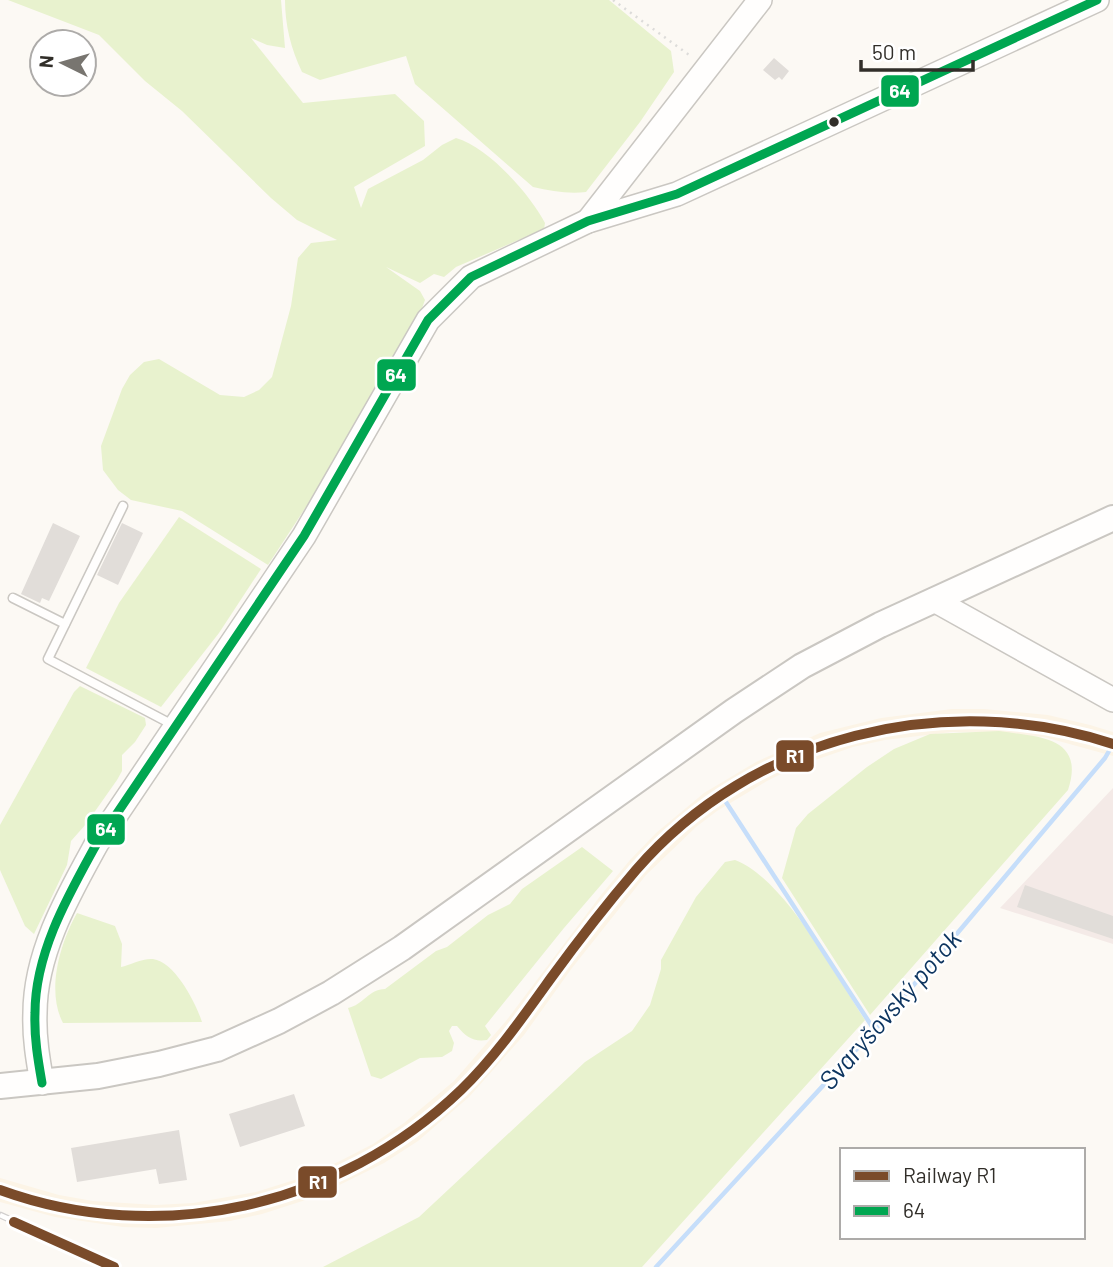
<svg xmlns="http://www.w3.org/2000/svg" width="1113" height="1267" font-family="Barlow,sans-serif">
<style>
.built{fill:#fcf4e6}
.industrial{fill:#f4eae7}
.green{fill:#e8f2ce}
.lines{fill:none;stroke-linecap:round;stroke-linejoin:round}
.stream{stroke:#c6defa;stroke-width:4.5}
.building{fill:#e1ddd9}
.lane-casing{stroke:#cac7c2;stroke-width:11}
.secondary-casing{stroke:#cac7c2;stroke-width:26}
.primary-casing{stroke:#cac7c2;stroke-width:28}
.path{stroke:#dddcda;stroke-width:2.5;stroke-dasharray:2 5;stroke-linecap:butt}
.lane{stroke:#fffefd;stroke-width:8}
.secondary{stroke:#fffefd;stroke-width:23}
.primary{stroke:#fffefd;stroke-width:24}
.rail-casing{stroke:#d1cfce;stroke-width:7}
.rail{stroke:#fff;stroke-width:4.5;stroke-dasharray:13;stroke-linecap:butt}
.bus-1-casing{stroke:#fff;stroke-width:14}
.bus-1{stroke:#00a651;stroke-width:9}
.rail-1-casing{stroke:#fff;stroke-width:16}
.rail-1{stroke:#7a4b2a;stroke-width:10}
.bus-dot{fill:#312e29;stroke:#fff;stroke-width:2.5}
.labels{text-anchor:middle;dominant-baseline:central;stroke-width:5;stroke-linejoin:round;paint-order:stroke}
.water-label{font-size:26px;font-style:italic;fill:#0d3560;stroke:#fff}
.line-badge{stroke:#fff;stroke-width:2.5}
.badge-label{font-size:19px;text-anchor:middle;font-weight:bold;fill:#fff}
</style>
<rect width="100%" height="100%" fill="#fcf9f4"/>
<path class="built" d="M 952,709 L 984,709 L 1048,715 L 1090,725 L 1113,732 L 1113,756 L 1044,737 L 983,732 L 952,732 L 885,740 L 853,747 L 795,767 L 767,781 L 717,811 L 696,827 L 646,875 L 572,968 L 524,1035 L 469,1097 L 418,1141 L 384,1163 L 315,1197 L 262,1214 L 230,1221 L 156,1228 L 123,1227 L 55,1217 L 0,1202 L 0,1178 L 59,1195 L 93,1201 L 156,1205 L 193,1203 L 256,1192 L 307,1176 L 340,1161 L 373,1144 L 404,1123 L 454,1081 L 506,1021 L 601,895 L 630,860 L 656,833 L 704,793 L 756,762 L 820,733 L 881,718 Z"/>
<path class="industrial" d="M 1113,788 L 1113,944 L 1000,908 Z"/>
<g class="green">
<path d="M 8,0 L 281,0 L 285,48 L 267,45 L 251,38 L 303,103 L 395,94 L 424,121 L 425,146 L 354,187 L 361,208 L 368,189 L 423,160 L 442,145 L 456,138 C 488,147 530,194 545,223 L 544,229 L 456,267 L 444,277 L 434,274 L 420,283 L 386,267 L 420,291 L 425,300 L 421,311 L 385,369 L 338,458 L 268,565 L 182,511 L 131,500 L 118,490 L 103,470 L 101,446 L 122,389 L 130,375 L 144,362 L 159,359 L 220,395 L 244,397 L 259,390 L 272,377 L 291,306 L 298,258 L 311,243 L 337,240 L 297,220 L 271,198 L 182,111 L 145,81 L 99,35 Z"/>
<path d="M 285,0 L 609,0 L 671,51 L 674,72 L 640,122 L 586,192 C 568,194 551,191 533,187 L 415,84 L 406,56 L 320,80 L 302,72 C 291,49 285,25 285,0 Z"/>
<path d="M 179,517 L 261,569 L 219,633 L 161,707 L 86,668 L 119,603 Z"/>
<path d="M 80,686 L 145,718 L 146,725 L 135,742 L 122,755 L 122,771 L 117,780 L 86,824 L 71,841 L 67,865 L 34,934 L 25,926 L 0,870 L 0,825 L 74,692 Z"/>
<path d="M 999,731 C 1037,737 1086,736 1068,790 L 870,1015 L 782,878 L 796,828 L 808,814 L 867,767 L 894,749 L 930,734 Z"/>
<path d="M 582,847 L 613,871 L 564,928 L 485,1026 L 491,1035 L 487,1040 C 473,1042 466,1037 457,1026 L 452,1026 L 449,1031 L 454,1043 L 452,1051 L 442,1057 L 420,1058 L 381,1079 L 371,1076 L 348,1008 C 363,1005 369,989 385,989 L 436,951 L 447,947 L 488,915 L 510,904 L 522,889 Z"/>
<path d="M 735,860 C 784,878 836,976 865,1020 L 642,1267 L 323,1267 L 419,1217 L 585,1062 L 632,1031 L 650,1005 L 661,969 L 661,960 L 696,897 L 725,862 Z"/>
<path d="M 77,913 L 115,926 L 122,944 L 121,967 C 130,965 143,958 153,959 C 175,962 196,1003 202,1022 L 63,1023 C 46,991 60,943 77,913 Z"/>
</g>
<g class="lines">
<g class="stream">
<path d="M 722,796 L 873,1028"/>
<path d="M 656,1267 L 890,1013 L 1105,758 L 1113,744"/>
</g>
</g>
<g class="building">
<path d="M 774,58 L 789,71 L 782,80 L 779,77 L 775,80 L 763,70 Z"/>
<path d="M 53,523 L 80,536 L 49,601 L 42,598 L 40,603 L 21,594 Z"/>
<path d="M 122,523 L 143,533 L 118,585 L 97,575 Z"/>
<path d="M 1025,885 L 1113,916 L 1113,939 L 1017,907 Z"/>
<path d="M 294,1094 L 305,1126 L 240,1147 L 229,1114 Z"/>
<path d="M 179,1130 L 187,1180 L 159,1184 L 156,1169 L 77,1182 L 71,1148 Z"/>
</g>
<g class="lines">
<g class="lane-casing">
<g id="lane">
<path d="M 123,506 L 48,659 L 173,725"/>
<path d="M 13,598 L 65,624"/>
</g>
</g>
<g class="secondary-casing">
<g id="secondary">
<path d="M 588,221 L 760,0"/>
<path d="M 934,600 L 1113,700"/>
<path d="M 42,1083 C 38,1060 34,1037 35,1013 C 35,952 69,894 97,843 L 304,536 L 428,320 L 471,277 L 588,221 L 677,194 L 1097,0"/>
</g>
</g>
<g class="primary-casing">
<path id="primary" d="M 0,1086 L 98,1076 L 159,1064 L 217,1049 L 279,1021 L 331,993 L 402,948 L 734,711 L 802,666 L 880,625 L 1113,518"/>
</g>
<path class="path" d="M 613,0 L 692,57"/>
<use href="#lane" class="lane"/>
<use href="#secondary" class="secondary"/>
<use href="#primary" class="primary"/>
<g class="rail-casing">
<path id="rail" d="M 0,1215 L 114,1267"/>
</g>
<use href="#rail" class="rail"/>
<g class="bus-1-casing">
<path id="bus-1" d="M 42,1083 C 38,1060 34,1037 35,1013 C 35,952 69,894 97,843 L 304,536 L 428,320 L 471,277 L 588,221 L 677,194 L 1097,0"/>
</g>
<use href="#bus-1" class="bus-1"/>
<g class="rail-1-casing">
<g id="rail-1">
<path d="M 0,1190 C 159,1248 339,1207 461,1090 C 495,1057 523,1017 551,978 C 578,941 606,905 636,870 C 753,735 945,689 1113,744"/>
<path d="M 14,1222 L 114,1267"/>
</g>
</g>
<use href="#rail-1" class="rail-1"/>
</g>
<circle class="bus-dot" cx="834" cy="122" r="6"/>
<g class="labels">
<g class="water-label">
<text transform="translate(889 1009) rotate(-49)">Svaryšovský potok</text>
</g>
</g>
<g class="line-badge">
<rect x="880" y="74" width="40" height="34" rx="7" fill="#00a651"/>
<rect x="376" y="358" width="41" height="34" rx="7" fill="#00a651"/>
<rect x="775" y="739" width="40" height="34" rx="7" fill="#7a4b2a"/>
<rect x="86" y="813" width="40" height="33" rx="7" fill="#00a651"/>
<rect x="297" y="1165" width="41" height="34" rx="7" fill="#7a4b2a"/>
</g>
<g class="badge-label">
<text x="900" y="98">64</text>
<text x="396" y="382">64</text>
<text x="795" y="763">R1</text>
<text x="106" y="836">64</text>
<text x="318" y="1189">R1</text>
</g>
<rect x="840" y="1148" width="245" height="91" fill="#ffffff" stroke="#adaba9" stroke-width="2"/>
<rect x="854" y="1171" width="35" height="10" fill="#7a4b2a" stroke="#adaba9" stroke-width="2"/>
<text x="903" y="1183" font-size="21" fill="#312e29">Railway R1</text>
<rect x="854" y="1206" width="35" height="10" fill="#00a651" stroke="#adaba9" stroke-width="2"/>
<text x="903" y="1218" font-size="21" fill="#312e29">64</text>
<g transform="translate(63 63) rotate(275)"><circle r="33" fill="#ffffff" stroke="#adaba9" stroke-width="2"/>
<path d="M0-5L12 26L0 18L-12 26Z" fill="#787570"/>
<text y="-10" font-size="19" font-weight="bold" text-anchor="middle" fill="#312e29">N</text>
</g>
<path d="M861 60v10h112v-10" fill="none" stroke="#312e29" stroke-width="3.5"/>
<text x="872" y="60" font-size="21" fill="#312e29" stroke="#ffffff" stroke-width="5" paint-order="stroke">50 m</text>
</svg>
